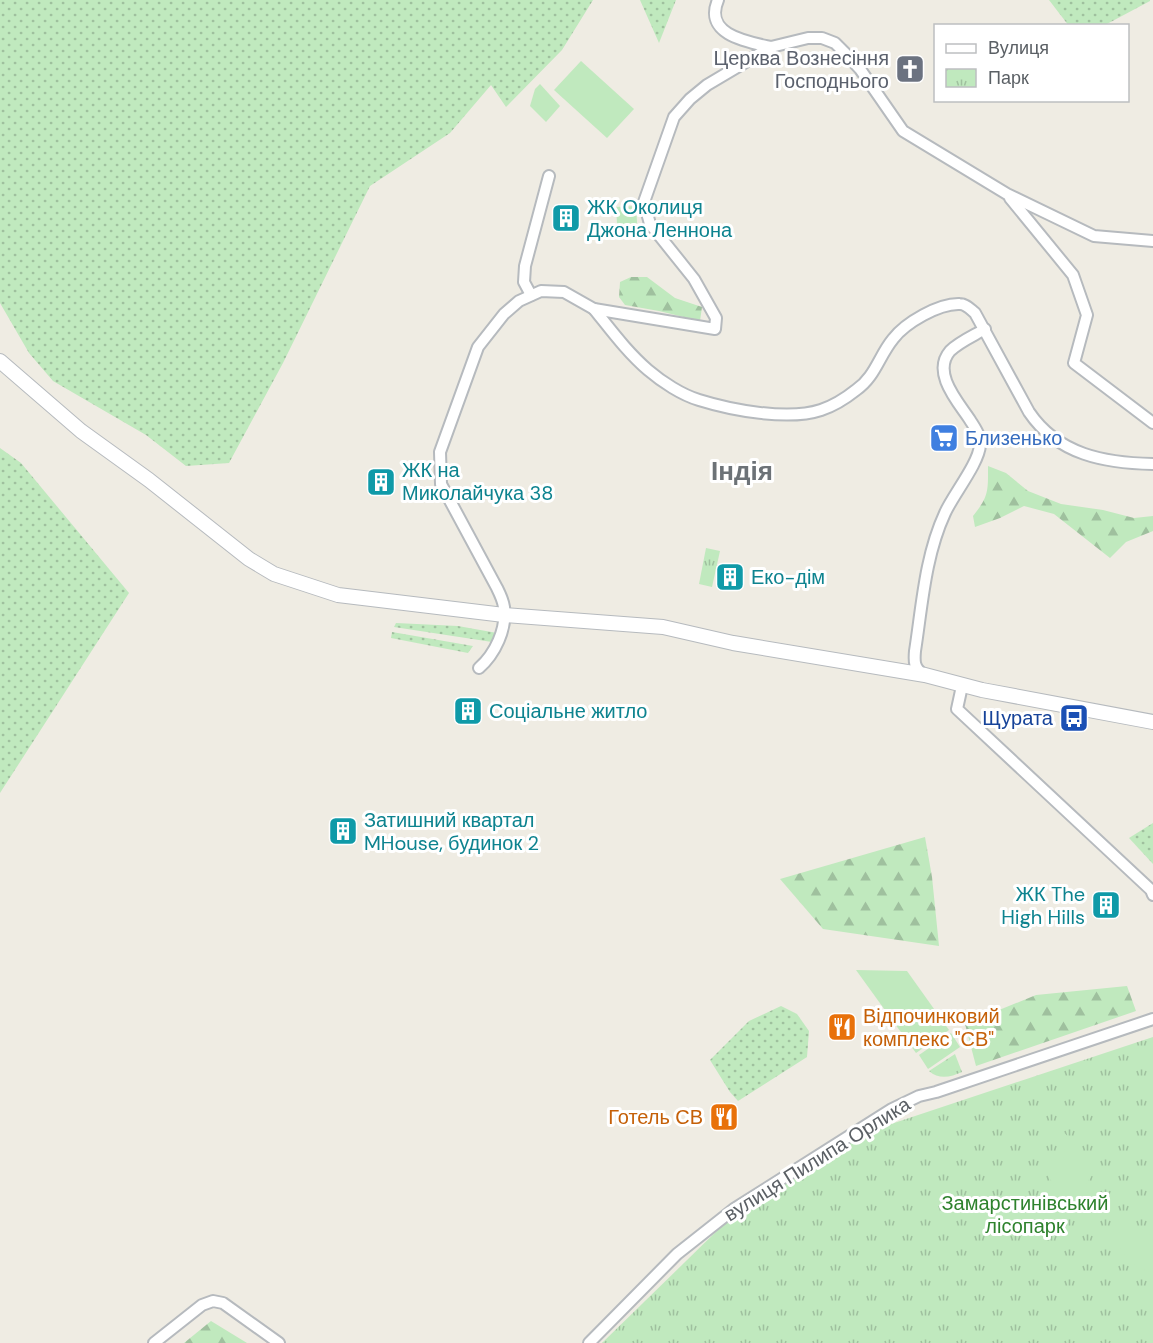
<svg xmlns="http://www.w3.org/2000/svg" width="1153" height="1343" font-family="'DM Sans',sans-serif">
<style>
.grass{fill:url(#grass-dots)}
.forest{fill:url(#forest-firs)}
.park{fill:url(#park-tufts)}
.pitch{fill:#c0e9be}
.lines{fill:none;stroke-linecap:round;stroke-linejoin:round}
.minor-casing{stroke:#b6babe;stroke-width:14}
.tertiary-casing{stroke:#b6babe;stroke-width:16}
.minor{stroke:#fff;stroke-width:10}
.tertiary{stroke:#fff;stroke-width:14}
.labels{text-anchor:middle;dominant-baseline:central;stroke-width:6;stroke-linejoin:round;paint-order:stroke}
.worship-label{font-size:20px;fill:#5b616d;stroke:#fff;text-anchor:end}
.culture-label{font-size:20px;fill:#0d838f;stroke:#fff;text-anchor:start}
.shop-label{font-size:20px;fill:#366cbe;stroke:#fff;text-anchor:start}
.transit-label{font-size:20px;fill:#164399;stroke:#fff;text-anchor:end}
.food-label{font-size:20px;fill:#c56008;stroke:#fff;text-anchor:start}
.street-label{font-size:20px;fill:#5b6065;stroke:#fff}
.park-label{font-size:20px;fill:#2e822d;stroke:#fff}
.district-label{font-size:26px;font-weight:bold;fill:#6c7277;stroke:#fff}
</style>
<defs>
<pattern id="grass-dots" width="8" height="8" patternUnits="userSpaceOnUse" patternTransform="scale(1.5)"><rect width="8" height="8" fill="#c0e9be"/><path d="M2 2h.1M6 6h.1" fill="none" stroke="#9fc09e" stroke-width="1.8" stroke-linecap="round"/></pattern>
<pattern id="forest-firs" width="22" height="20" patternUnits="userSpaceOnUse" patternTransform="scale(1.5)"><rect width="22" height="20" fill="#c0e9be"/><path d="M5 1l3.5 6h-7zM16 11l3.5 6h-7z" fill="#9fc09e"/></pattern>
<pattern id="park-tufts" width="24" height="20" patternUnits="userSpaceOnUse" patternTransform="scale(1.5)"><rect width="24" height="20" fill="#c0e9be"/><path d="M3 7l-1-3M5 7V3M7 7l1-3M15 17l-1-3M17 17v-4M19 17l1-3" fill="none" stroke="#9fc09e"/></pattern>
</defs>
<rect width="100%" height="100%" fill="#efece3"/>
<g class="grass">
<path d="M 0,0 L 593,0 L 562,50 L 506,107 L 491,85 L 450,133 L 370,186 L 283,363 L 229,463 L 186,466 L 146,435 L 53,381 L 29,353 L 0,303 Z"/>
<path d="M 640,0 L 676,0 L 659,43 Z"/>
<path d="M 1049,0 L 1150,0 L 1150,1 L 1105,25 L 1069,26 Z"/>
<path d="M 0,448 L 21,463 L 129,593 L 0,793 Z"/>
<path d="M 396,623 L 458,626 L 497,633 L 492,642 L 394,627 Z"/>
<path d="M 392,632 L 473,646 L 468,653 L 391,638 Z"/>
<path d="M 1153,823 L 1153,864 L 1129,838 Z"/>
<path d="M 781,1006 L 797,1014 L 809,1031 L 807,1057 L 738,1101 L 730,1092 L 710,1060 L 749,1021 Z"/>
</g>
<g class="forest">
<path d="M 631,277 L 647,277 L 675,298 L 702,307 L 700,321 L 659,311 L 625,305 L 619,297 L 620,282 Z"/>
<path d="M 988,466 L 1006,473 L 1028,491 L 1061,504 L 1103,510 L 1134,518 L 1153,516 L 1153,531 L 1126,542 L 1110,558 L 1054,514 L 1024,506 L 1000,518 L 975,527 L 973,516 C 989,496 988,491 988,466 Z"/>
<path d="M 925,837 L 932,877 L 939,946 L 823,929 L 780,879 Z"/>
<path d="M 1127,986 L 1136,1011 L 976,1066 L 965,1024 L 1036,995 Z"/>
<path d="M 211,1321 L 247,1343 L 184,1343 Z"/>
</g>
<g class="park">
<path d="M 706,548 L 720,551 L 712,587 L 699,584 Z"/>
<path d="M 1153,1037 L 1153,1343 L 602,1343 L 727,1221 L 867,1132 Z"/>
<path d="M 955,1054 L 962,1072 C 951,1077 939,1080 929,1071 Z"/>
</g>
<g class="pitch">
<path d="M 581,61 L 634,109 L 607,138 L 554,90 Z"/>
<path d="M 540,84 L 560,106 L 546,122 L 530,106 L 535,89 Z"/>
<path d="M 636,206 L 638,238 L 618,239 L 616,207 Z"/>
<path d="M 856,970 L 907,971 L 949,1030 L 916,1053 Z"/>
<path d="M 951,1033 L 960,1047 L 928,1069 L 919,1055 Z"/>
<path d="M 1063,1131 L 1091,1164 L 1093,1174 L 1086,1184 L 1088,1199 L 1070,1204 L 1064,1204 L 1041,1163 L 1065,1157 Z"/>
<path d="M 1125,1220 L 1130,1222 L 1153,1236 L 1151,1272 C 1131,1268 1117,1249 1113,1229 L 1119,1221 Z"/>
</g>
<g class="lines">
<g class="minor-casing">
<g id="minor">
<path d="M 718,0 C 703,35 748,42 771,47"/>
<path d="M 1010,198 L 1073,275 L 1087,315 L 1074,363 L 1153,423"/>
<path d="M 531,295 L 524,282 L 525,266 L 549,176"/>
<path d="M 594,309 C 611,330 627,352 648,370 C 662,382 682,395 699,400 C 731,410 788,421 821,410 C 833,406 846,398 856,390 C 875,377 879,356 893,339 C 905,323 939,303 960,304 C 966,304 970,309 975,313 L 1029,412 C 1058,455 1105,463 1153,464"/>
<path d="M 479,668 C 495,654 507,629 504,607 C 503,600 500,594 497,588 L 441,484 L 440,452 L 478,347 L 504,314 L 519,301 L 541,291 L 564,292 L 594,309 L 715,329 L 716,318 L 694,279 L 650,224 L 644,202 L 674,117 L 690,99 L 707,85 L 771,47 L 808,38 L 822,38 L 835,43 L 845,53 L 860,69 L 903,131 L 1007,194 L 1094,236 L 1153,241"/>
<path d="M 924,675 C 914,668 914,662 915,651 C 922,606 925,556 945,513 C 953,495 979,463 980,445 C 981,436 975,428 970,420 C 959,403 931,373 950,351 C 959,342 973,336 985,329"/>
<path d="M 962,686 L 957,709 L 1151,890 L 1153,895"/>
<path d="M 154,1343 L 202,1305 L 213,1301 L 223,1303 L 279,1343"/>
<path d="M 589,1343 L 677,1254 L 734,1209 L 892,1109 L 919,1096 L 936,1092 L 1153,1019"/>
</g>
</g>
<g class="tertiary-casing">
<path id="tertiary" d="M 0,361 L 81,431 L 149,480 L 249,559 L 274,574 L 338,595 L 504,615 L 663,627 L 733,643 L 925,675 L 982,690 L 1153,722"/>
</g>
<use href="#minor" class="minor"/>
<use href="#tertiary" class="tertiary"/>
</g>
<defs>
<g id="church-square" transform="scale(1.5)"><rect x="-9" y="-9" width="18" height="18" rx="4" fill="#6b7280" stroke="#fff"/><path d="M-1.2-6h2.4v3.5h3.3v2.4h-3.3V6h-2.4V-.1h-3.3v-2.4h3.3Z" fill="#fff"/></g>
<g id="building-square" transform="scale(1.5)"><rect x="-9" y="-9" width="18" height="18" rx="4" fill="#0f9aa8" stroke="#fff"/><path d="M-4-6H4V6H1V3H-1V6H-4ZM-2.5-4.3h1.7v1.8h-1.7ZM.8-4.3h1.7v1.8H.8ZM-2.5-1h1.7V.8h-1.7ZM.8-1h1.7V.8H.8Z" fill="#fff"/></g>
<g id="supermarket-square" transform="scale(1.5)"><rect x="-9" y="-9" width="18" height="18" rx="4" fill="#3f7fe0" stroke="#fff"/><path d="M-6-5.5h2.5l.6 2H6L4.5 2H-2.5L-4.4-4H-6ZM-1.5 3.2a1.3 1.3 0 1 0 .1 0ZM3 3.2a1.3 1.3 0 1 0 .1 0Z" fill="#fff"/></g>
<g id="bus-square" transform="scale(1.5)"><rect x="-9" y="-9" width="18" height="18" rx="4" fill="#1a4fb4" stroke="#fff"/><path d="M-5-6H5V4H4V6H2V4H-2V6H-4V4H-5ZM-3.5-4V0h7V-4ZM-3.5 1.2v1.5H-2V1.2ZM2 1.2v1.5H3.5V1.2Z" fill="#fff"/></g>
<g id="restaurant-square" transform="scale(1.5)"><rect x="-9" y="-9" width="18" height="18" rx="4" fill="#e8710a" stroke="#fff"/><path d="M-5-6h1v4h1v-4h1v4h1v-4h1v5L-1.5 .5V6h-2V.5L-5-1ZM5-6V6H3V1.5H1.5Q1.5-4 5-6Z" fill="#fff"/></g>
</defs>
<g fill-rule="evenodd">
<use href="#church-square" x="910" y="69"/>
<use href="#building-square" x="566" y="218"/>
<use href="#supermarket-square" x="944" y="438"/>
<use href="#building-square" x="381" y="482"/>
<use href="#building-square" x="730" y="577"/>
<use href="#building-square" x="468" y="711"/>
<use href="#bus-square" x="1074" y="718"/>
<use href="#building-square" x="343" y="831"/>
<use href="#building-square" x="1106" y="905"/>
<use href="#restaurant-square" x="842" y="1027"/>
<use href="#restaurant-square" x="724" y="1117"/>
</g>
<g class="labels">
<g class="worship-label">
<text x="889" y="58">Церква Вознесіння<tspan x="889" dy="23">Господнього</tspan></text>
</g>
<g class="culture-label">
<text x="587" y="207">ЖК Околиця<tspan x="587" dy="23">Джона Леннона</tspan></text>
<text x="402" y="470">ЖК на<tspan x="402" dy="23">Миколайчука 38</tspan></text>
<text x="751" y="577">Еко-дім</text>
<text x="489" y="711">Соціальне житло</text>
<text x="364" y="820">Затишний квартал<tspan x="364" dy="23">MHouse, будинок 2</tspan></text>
<text x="1085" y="894" text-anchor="end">ЖК The<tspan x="1085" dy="23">High Hills</tspan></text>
</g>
<g class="shop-label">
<text x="965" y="438">Близенько</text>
</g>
<g class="transit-label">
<text x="1053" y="718">Щурата</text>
</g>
<g class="food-label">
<text x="863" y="1016">Відпочинковий<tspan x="863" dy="23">комплекс "СВ"</tspan></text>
<text x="703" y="1117" text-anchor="end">Готель СВ</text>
</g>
<g class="street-label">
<text transform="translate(817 1159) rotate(-32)">вулиця Пилипа Орлика</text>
</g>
<g class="park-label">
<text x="1025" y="1203">Замарстинівський<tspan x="1025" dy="23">лісопарк</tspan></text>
</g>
<g class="district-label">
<text x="742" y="471">Індія</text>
</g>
</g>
<rect x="934" y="24" width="195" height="78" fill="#ffffff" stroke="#bdbfc1" stroke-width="1.5"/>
<rect x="946" y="44" width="30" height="9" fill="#ffffff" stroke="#bdbfc1" stroke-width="1.5"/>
<text x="988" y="54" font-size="18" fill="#5b6065">Вулиця</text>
<rect x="946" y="69" width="30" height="18" fill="url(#park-tufts)" stroke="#bdbfc1" stroke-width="1.5"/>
<text x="988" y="84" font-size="18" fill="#5b6065">Парк</text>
</svg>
